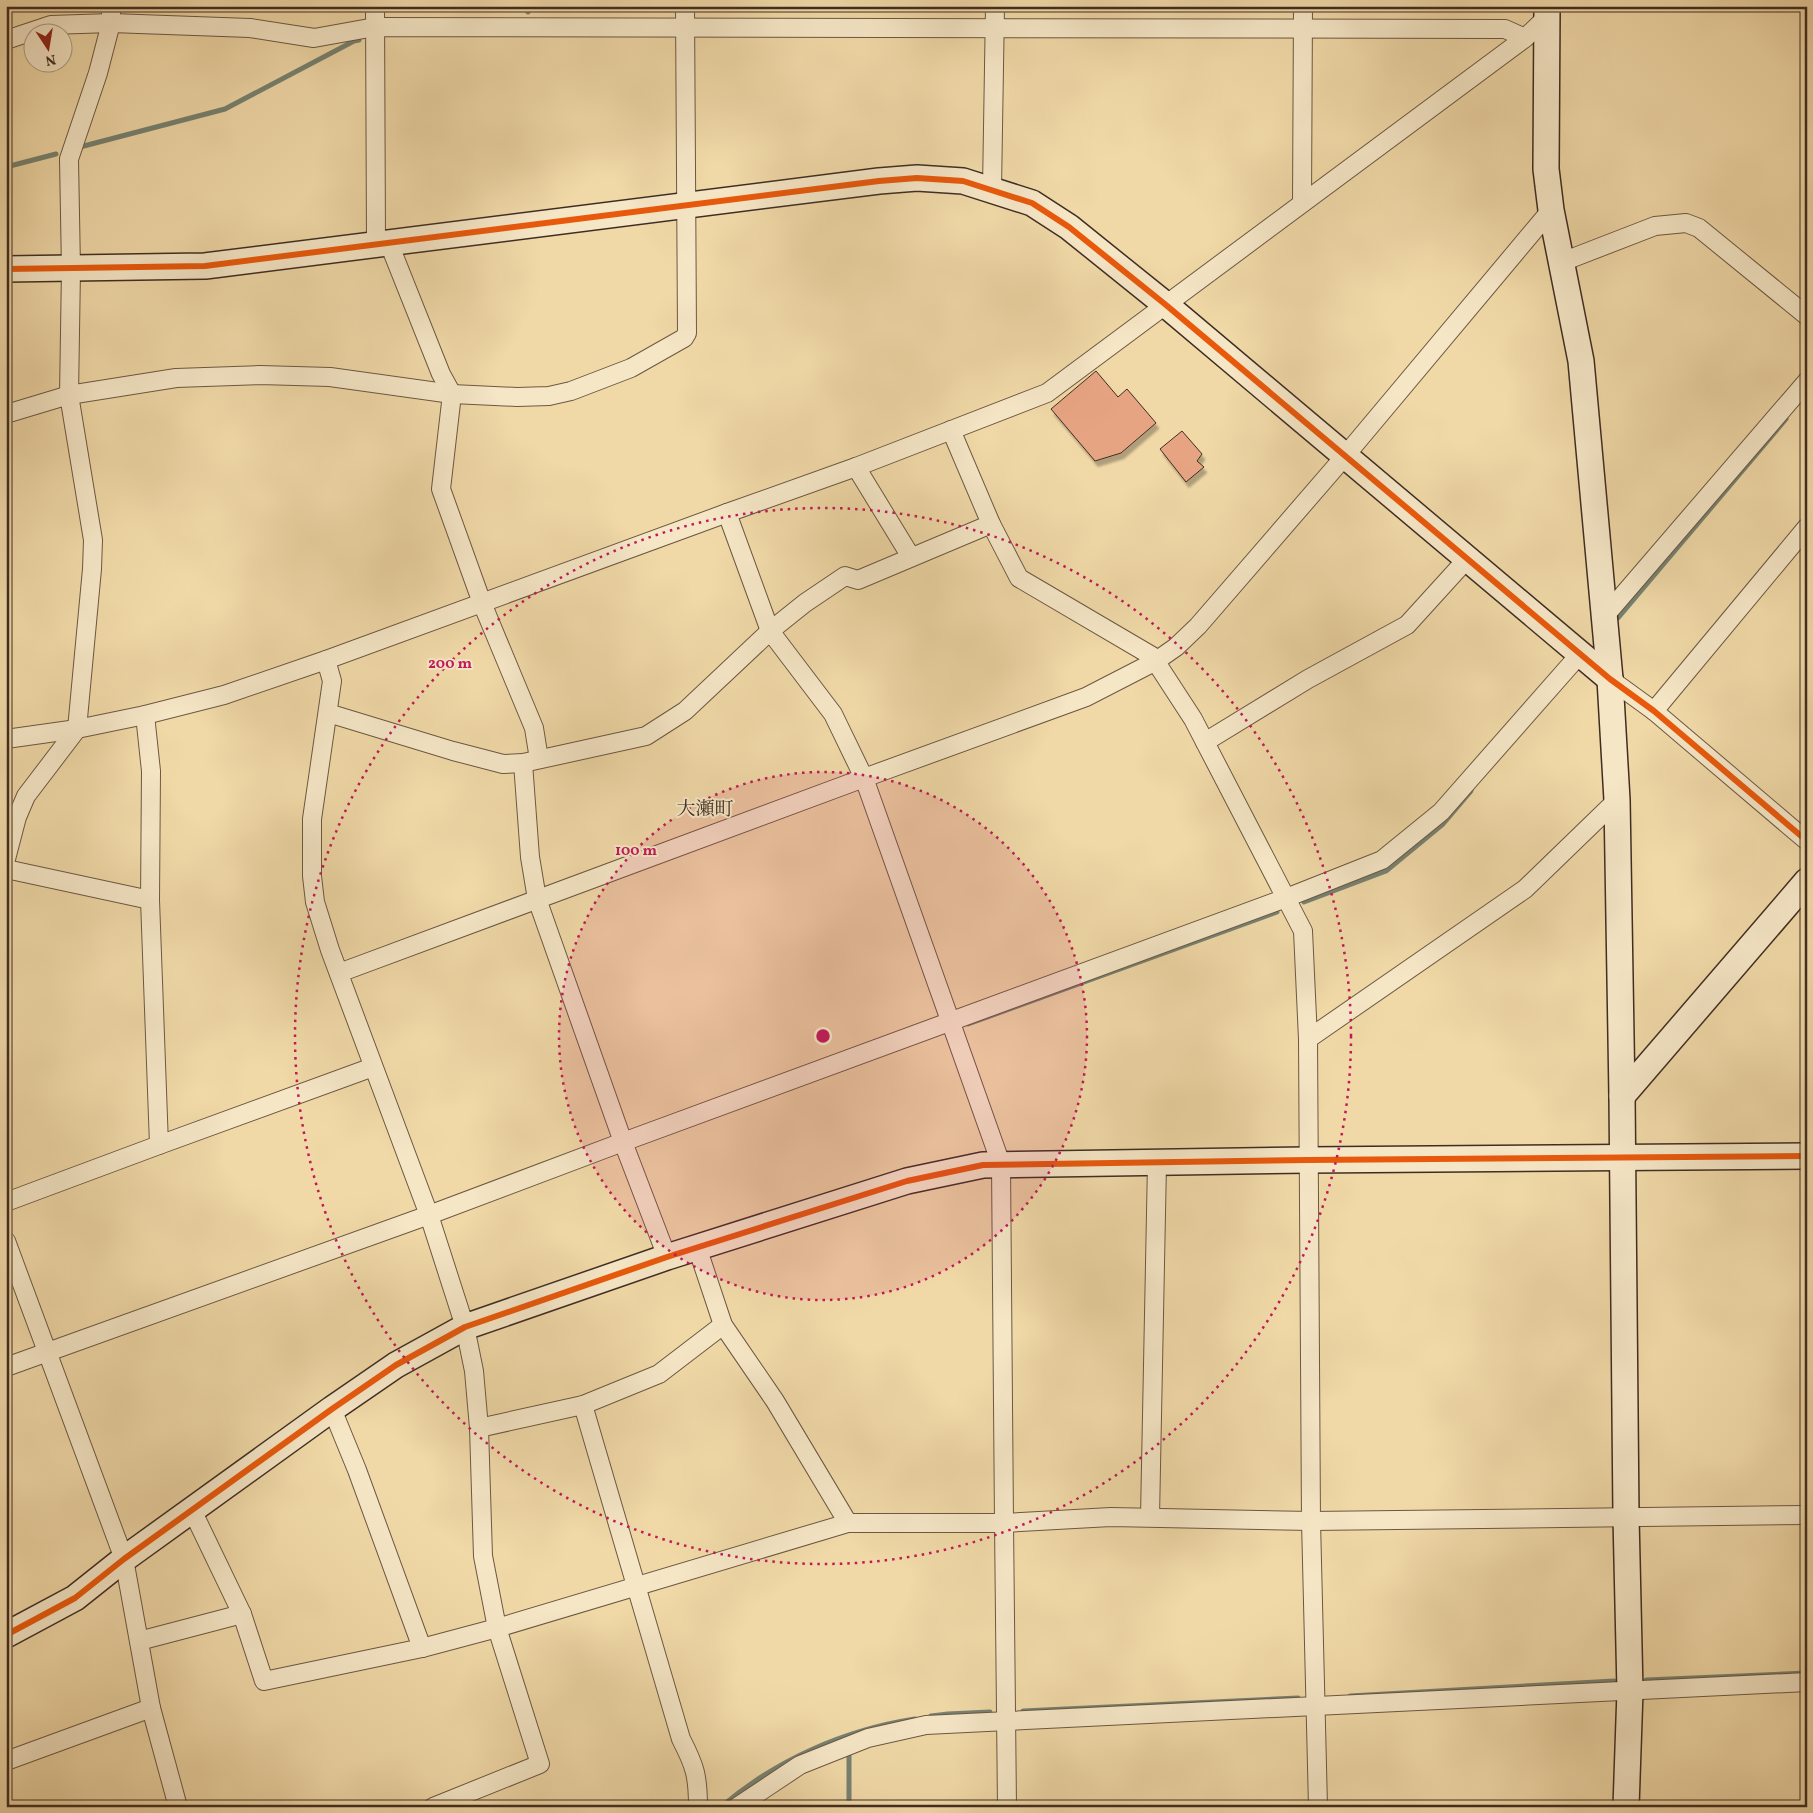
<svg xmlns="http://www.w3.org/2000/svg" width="1813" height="1813" font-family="Vollkorn,'Noto Serif JP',serif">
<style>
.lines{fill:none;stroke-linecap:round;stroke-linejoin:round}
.stream{stroke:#768272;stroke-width:5}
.building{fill:#e7a483;stroke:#402d22;filter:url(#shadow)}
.street-casing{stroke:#6c5843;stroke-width:20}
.secondary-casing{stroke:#402d22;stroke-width:28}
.street{stroke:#f5e6c6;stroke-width:18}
.secondary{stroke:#f5e6c6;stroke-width:25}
.cycleway-casing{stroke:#f5e6c6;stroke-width:9}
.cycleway{stroke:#e8590c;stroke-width:6}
.ring{fill:none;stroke:#c2185b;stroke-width:2.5;stroke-dasharray:2.5 5}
.labels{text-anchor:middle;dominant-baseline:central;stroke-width:4;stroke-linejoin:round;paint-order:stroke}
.neighbourhood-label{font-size:19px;fill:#402d22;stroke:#f5e6c6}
.centre{fill:#c2185b;stroke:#f5e6c6;stroke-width:2.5}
.ring-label{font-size:15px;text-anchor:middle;font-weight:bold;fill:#c2185b;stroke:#f5e6c6;stroke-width:4;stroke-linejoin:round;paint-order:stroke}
</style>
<defs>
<filter id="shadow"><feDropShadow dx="3" dy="5.5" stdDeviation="1" flood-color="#0004"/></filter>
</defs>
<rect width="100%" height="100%" fill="#f0d8a7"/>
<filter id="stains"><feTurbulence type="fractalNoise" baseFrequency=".004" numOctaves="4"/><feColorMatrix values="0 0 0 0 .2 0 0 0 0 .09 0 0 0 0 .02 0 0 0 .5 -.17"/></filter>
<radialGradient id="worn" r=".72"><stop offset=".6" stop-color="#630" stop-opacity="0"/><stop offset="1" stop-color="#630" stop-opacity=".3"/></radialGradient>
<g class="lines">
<g class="stream">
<path d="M 528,6 L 528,12"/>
<path d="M 80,147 L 225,109 L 354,41 L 359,40"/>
<path d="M 6,167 L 56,154"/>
<path d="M 1618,618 L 1786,419"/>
<path d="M 1304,902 L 1386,871 L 1443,824 L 1471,791"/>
<path d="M 968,1024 L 1277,912"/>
<path d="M 1646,1680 L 1807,1673"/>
<path d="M 1350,1696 L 1614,1681"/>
<path d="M 1023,1711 L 1298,1698"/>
<path d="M 931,1716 L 948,1714 L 990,1712"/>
<path d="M 849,1751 L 849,1807"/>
<path d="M 721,1807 C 776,1760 844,1730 915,1719"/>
</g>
</g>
<g class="building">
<path d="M 1096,371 L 1118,397 L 1127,389 L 1156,423 L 1121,453 L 1095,461 L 1051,409 Z"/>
<path d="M 1182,431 L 1202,454 L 1197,461 L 1204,467 L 1186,482 L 1160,449 Z"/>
</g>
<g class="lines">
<g class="street-casing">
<g id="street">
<path d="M 111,6 L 111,23 L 98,73 L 69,159 L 71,269 L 69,395 L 176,378 L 260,375 L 330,377 L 452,394 L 517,397 L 549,396 L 571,391 L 631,368 L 684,338 L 687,333 L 685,6"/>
<path d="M 375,6 L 376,243"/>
<path d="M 6,40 L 51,25 L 111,23 L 250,28 L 314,38 L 375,27 L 1505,29 L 1525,38"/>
<path d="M 992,189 L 995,6"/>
<path d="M 1302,203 L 1303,6"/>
<path d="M 388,241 L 441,374 L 452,394 L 441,489 L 482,603 L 534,728 L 539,759"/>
<path d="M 1562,262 L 1655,226 L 1686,223 L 1699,228 L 1807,316"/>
<path d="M 6,414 L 69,395 L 93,540 L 92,569 L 77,729 L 26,796 L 17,817 L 6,859"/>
<path d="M 951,430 L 991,524 L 1019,578 L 1152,656 L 1193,719 L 1303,931 L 1308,1039 L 1311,1521 L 1318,1807"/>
<path d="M 856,467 L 911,557"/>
<path d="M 727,513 L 770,631 L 833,714 L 864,778 L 1001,1164 L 1004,1523 L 1111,1517 L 1311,1521 L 1807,1515"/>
<path d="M 1604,617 L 1807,381"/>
<path d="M 1610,679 L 1654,711 L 1807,841"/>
<path d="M 1654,711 L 1807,527"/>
<path d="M 328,713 L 453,751 L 503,764 L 523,763 L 646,736 L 685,711 L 770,631 L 805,603 L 845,576 L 858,580 L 991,524"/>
<path d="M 145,715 L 151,771 L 150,900 L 159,1145"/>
<path d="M 6,739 L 77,729 L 145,715 L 224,695 L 326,660 L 727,513 L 856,467 L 1047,393 L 1525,38 L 1546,18"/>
<path d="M 1205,742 L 1308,679 L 1407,625 L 1467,559"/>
<path d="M 523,763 L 530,857 L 537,899 L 623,1142 L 667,1257"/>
<path d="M 6,869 L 150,900"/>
<path d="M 339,973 L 864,778 L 1086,697 L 1156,661 L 1176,647 L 1198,626 L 1345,456 L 1551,210"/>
<path d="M 1308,1039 L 1525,889 L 1617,800"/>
<path d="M 6,1202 L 159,1145 L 373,1067"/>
<path d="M 6,1241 L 124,1559 L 151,1708"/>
<path d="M 697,1247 L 723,1325 L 775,1401 L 848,1523"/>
<path d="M 6,1367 L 429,1215 L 623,1142 L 1286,898 L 1382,860 L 1441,812 L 1580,654"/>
<path d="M 583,1405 L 681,1739 C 695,1766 698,1776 698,1807"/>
<path d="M 332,1409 L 357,1470 L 422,1648"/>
<path d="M 479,1428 L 583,1405 L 659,1374 L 723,1325"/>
<path d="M 192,1510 L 242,1614 L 264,1681 L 422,1648 L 497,1628 L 483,1556 L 479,1428 L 474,1371 L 465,1327 L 429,1215 L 330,950 L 315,902 L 312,876 L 312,819 L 332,681 L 326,660"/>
<path d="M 1150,1517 L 1157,1163"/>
<path d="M 139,1641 L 242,1614"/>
<path d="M 6,1761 L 151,1708 L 178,1807"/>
<path d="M 433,1807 L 540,1764 L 497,1628 L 848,1523 L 1004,1523 L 1007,1807"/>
<path d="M 737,1807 L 800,1765 L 868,1738 L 926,1725 L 1807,1682"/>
</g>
</g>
<g class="secondary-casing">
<g id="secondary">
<path d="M 1547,6 L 1546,169 L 1551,210 L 1581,361 L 1610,679 L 1617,800 L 1622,1096 L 1626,1517 L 1630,1691 L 1626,1807"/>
<path d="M 6,269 L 205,266 L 879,181 L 917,178 L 963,181 L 1032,203 L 1069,227 L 1166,305 L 1610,679"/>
<path d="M 1622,1096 L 1807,881"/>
<path d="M 6,1635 L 75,1598 L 124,1559 L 332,1409 L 396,1365 L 465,1327 L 667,1257 L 907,1181 L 983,1165 L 1308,1160 L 1807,1156"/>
</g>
</g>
<use href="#street" class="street"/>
<use href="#secondary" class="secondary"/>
<g class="cycleway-casing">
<g id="cycleway">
<path d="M 6,269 L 205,266 L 879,181 L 917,178 L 963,181 L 1032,203 L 1069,227 L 1166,305 L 1610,679 L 1654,711 L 1807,841"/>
<path d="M 6,1635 L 75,1598 L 124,1559 L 332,1409 L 396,1365 L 465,1327 L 667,1257 L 907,1181 L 983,1165 L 1308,1160 L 1807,1156"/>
</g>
</g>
<use href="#cycleway" class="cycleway"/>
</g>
<circle cx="823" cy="1036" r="264" fill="#c2185b" fill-opacity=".12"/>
<g class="ring">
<circle cx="823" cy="1036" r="264"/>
<circle cx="823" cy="1036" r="528"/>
</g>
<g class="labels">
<g class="neighbourhood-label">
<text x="705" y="810">大瀬町</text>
</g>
</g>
<circle cx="823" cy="1036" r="8" class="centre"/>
<g class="ring-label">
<text x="450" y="668">200 m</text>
<text x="636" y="855">100 m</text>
</g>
<rect width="1813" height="1813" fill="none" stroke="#f0d8a7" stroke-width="25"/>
<rect x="8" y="8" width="1798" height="1798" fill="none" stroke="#402d22" stroke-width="2.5"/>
<rect x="12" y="12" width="1788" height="1788" fill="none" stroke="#402d22"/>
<g transform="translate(48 48) rotate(168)"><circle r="24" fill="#f5e6c6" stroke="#ad9c84"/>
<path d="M0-4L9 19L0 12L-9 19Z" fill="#8f2418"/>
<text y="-8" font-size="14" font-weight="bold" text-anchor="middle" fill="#402d22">N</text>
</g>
<rect width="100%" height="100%" filter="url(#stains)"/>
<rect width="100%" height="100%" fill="url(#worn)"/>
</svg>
